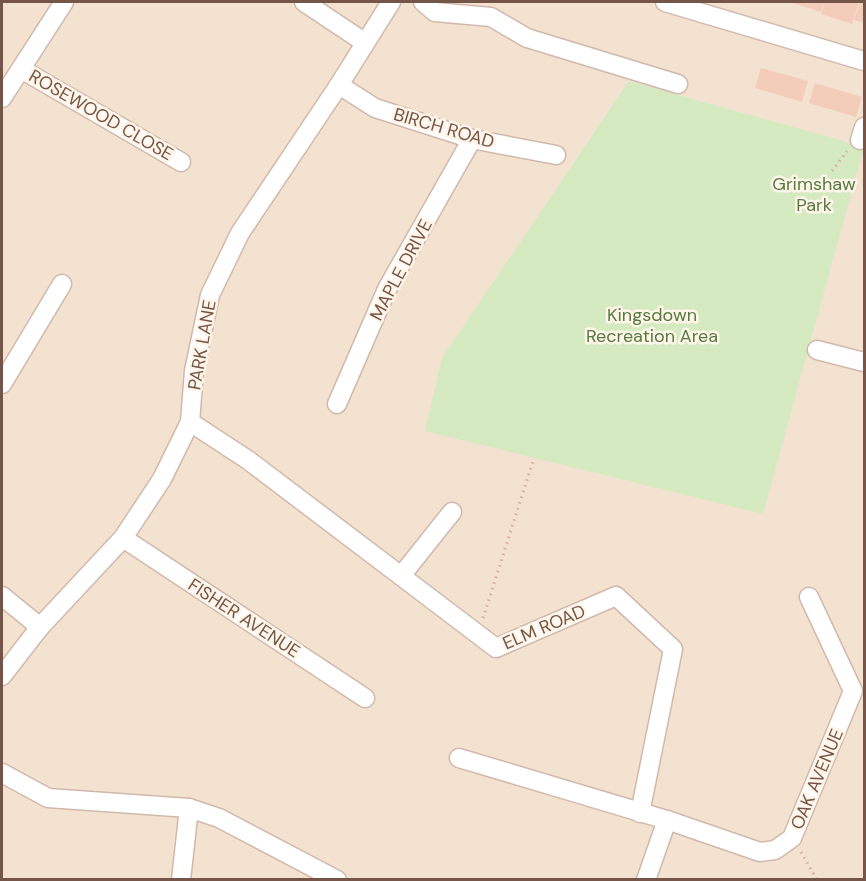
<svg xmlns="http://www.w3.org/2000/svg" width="866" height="881" font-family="'DM Sans',sans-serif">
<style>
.residential{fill:#f4e2d1}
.green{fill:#d5eac1}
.building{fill:#f3ccba}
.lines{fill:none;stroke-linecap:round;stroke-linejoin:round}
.minor-casing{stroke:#d0b9ac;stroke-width:21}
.path{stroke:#d7af9d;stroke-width:3;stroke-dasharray:1.5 4.5;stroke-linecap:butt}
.minor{stroke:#fff;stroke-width:18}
.labels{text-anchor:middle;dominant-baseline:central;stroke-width:5;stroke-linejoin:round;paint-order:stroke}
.street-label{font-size:18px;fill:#755548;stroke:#fff5e9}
.park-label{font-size:18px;fill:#557b40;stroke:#fff5e9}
</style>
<rect width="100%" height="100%" fill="#fdf1e3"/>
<rect class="residential" x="2" y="2" width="862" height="877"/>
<path class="green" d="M 629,81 L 864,147 L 763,514 L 425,431 L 442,358 Z"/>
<g class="building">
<path d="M 790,2 L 824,2 L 821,12 Z"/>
<path d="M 825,2 L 859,2 L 852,24 L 821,14 Z"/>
<path d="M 860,2 L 864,2 L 864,23 L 854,20 Z"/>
<path d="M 761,68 L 808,81 L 802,102 L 755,88 Z"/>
<path d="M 815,83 L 862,97 L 856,117 L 809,103 Z"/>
</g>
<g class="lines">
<g class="minor-casing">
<g id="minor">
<path d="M 304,2 L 364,42"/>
<path d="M 423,2 L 435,12 L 491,17 L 527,38 L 678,84"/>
<path d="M 665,2 L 864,61"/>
<path d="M 21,69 L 181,162"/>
<path d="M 339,85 L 375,108 L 472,139 L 556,155"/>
<path d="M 2,98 L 64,2"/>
<path d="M 860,140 L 864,127"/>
<path d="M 817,350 L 864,362"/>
<path d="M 2,384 L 62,284"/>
<path d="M 337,404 L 387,289 L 472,139"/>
<path d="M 190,422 L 248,460 L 496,648 L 616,596 L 673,649 L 640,813"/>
<path d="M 123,538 L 365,698"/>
<path d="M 401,576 L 452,512"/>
<path d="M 2,596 L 40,627"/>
<path d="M 2,676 L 40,627 L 123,538 L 162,479 L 190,422 L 194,371 L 210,295 L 240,233 L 339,85 L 391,2"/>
<path d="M 459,758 L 667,820 L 760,852 L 775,850 L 792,838 L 853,691 L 809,597"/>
<path d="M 2,773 L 48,798 L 189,808 L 219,818 L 337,880"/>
<path d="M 181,880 L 189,808"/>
<path d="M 646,880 L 667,820"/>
</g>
</g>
<g class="path">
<path d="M 832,171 L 847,151"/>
<path d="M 483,618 L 534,458"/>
<path d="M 801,852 L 817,880"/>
</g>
<use href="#minor" class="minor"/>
</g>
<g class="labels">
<g class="street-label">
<text transform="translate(101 115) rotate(30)">ROSEWOOD CLOSE</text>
<text transform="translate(444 128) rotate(16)">BIRCH ROAD</text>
<text transform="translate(401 270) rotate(-62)">MAPLE DRIVE</text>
<text transform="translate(202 345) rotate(-80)">PARK LANE</text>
<text transform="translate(244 618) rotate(33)">FISHER AVENUE</text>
<text transform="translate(544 627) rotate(-23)">ELM ROAD</text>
<text transform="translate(817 779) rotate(-67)">OAK AVENUE</text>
</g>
<g class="park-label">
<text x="814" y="184">Grimshaw<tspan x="814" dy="21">Park</tspan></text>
<text x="652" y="315">Kingsdown<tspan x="652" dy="21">Recreation Area</tspan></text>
</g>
</g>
<rect width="866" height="881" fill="none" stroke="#755548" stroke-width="6"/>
</svg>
